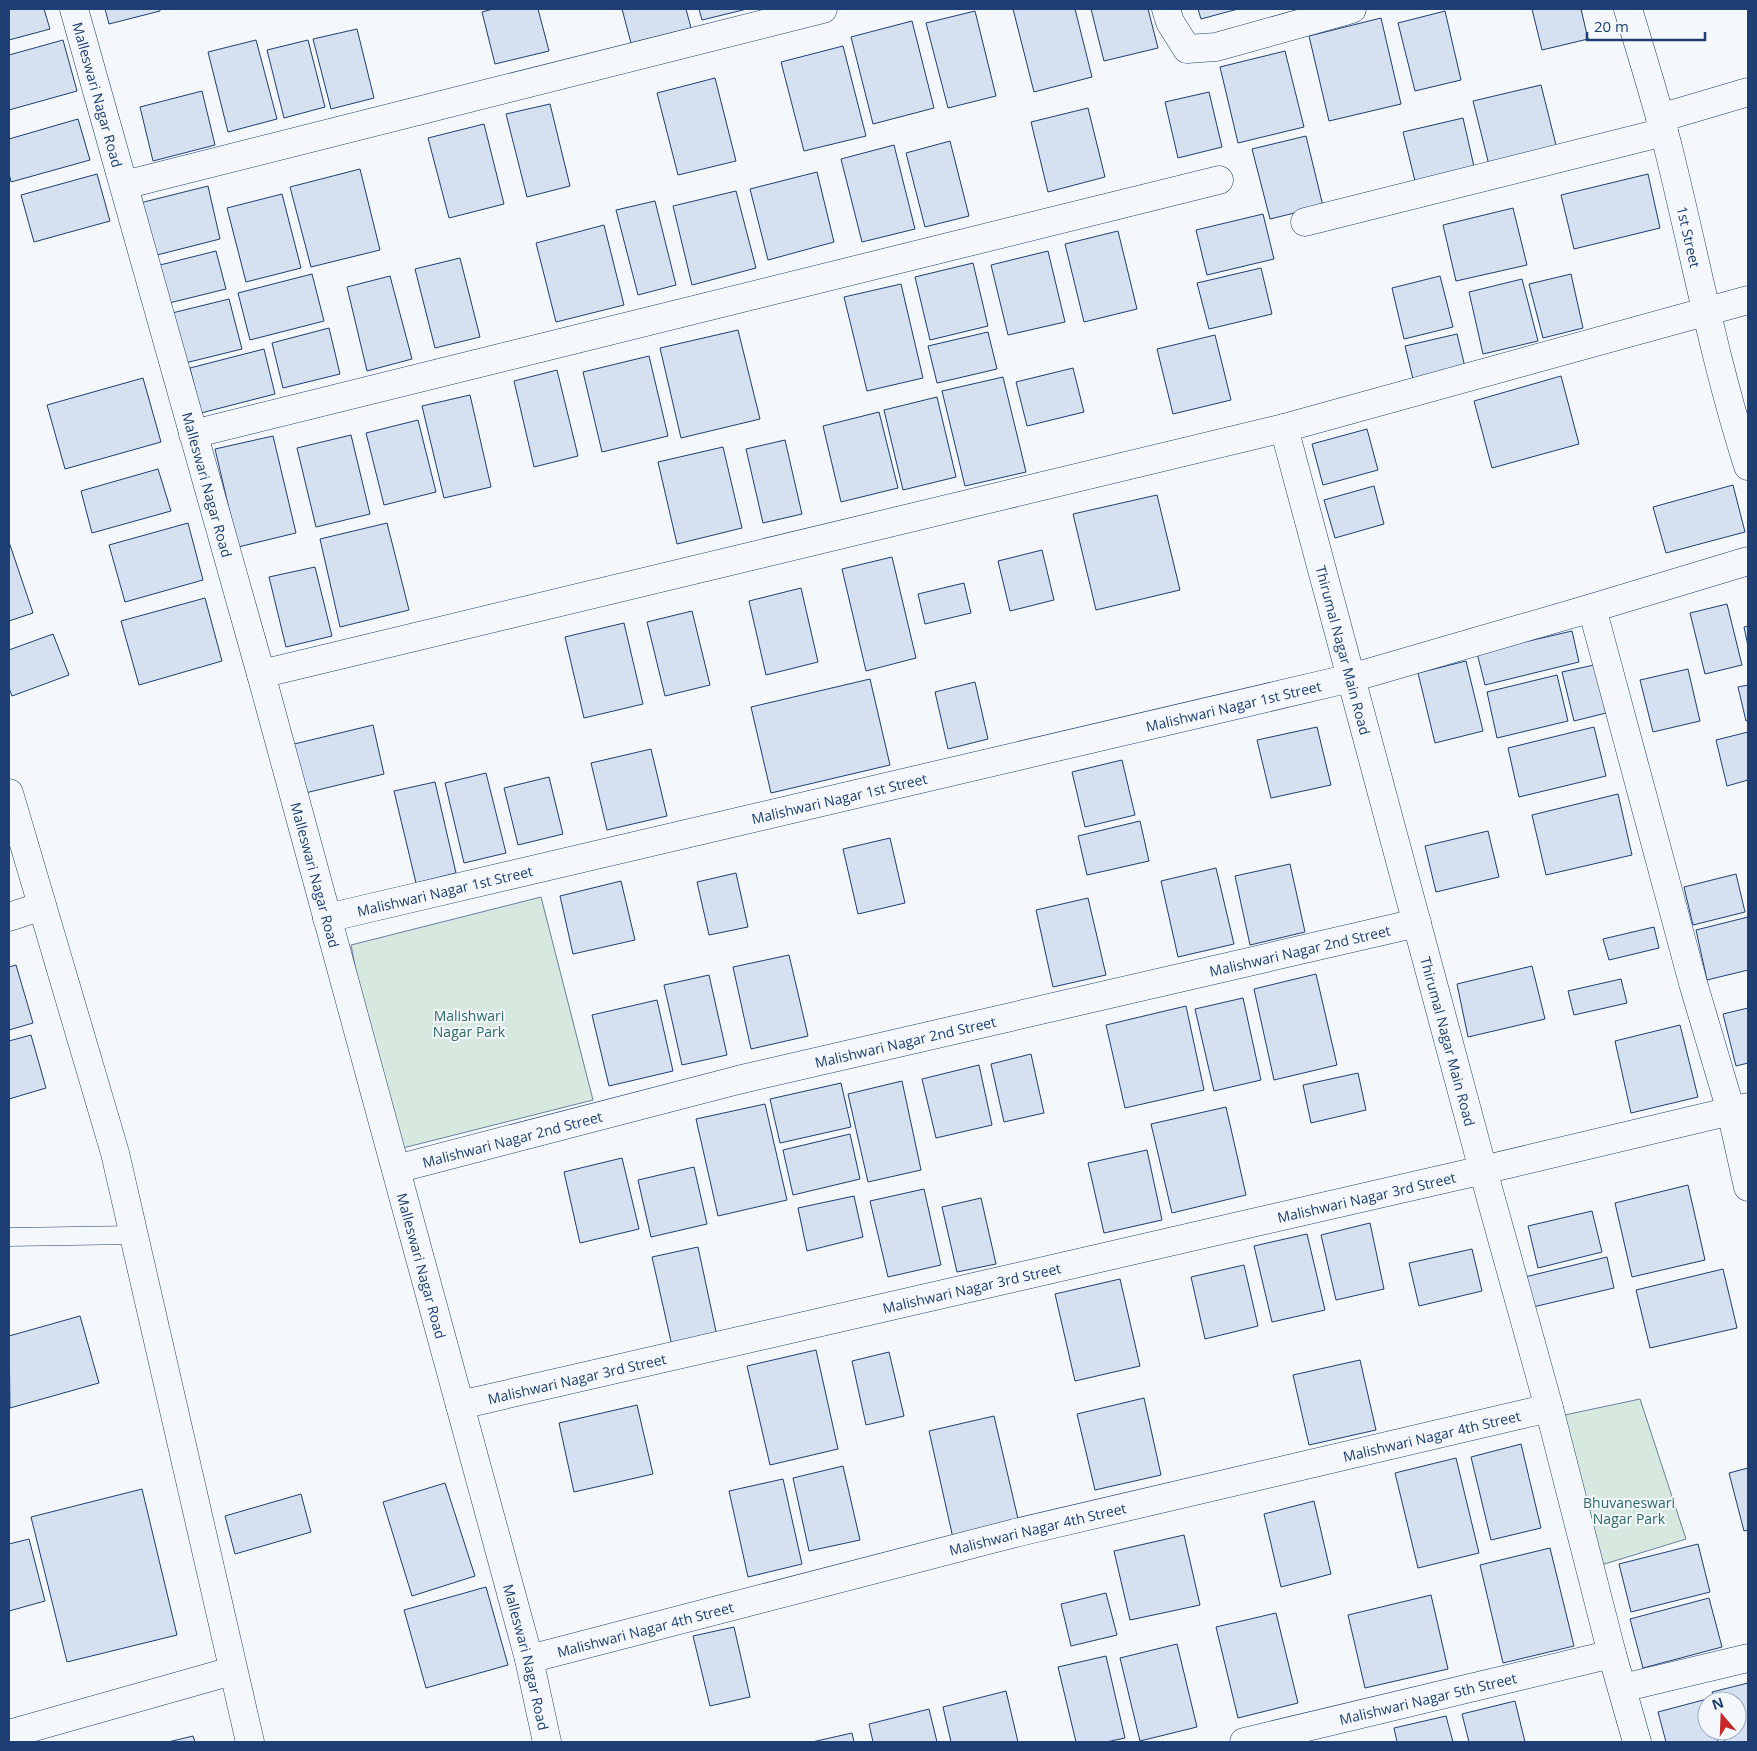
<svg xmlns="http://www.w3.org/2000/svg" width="1757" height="1751" font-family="'Open Sans',sans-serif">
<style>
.green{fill:#d7e8df;stroke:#687fa3}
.building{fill:#d5e0f0;stroke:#1d3f73}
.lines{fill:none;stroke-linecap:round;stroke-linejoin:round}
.lane-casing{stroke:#1d3f73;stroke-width:19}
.street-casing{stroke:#1d3f73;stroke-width:29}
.lane{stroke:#f4f7fb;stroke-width:18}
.street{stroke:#f4f7fb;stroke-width:28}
.labels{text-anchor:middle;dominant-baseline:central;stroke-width:4;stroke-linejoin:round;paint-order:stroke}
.street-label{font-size:14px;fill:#1d3f73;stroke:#f4f7fb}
.park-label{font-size:14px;fill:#2c6c60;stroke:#f4f7fb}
</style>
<rect width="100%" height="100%" fill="#f4f7fb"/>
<g class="green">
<path d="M 541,897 L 593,1100 L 391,1151 L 351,945 Z"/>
<path d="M 1640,1399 L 1686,1539 L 1598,1566 L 1560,1416 Z"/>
</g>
<g class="building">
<path d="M 9,9 L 44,9 L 50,29 L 9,40 Z"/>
<path d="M 105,9 L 160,9 L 160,11 L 109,24 Z"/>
<path d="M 493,9 L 538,9 L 549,51 L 495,64 L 482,12 Z"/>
<path d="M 622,9 L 686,9 L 691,28 L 631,43 Z"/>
<path d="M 699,9 L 747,9 L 702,20 Z"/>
<path d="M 1013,9 L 1075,9 L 1092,77 L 1034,92 Z"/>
<path d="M 1091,9 L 1148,9 L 1158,48 L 1104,61 Z"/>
<path d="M 1198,9 L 1238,9 L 1201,19 Z"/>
<path d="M 1532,9 L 1581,9 L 1588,39 L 1542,50 Z"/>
<path d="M 975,11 L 996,96 L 948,108 L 926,23 Z"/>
<path d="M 1445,11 L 1461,80 L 1415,91 L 1398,23 Z"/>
<path d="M 1381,18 L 1401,104 L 1329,121 L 1309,36 Z"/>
<path d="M 912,21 L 934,108 L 873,124 L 851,37 Z"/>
<path d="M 357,29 L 374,98 L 331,109 L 313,39 Z"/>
<path d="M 63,40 L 77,91 L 9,110 L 9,55 Z"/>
<path d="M 256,40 L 277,119 L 228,132 L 208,52 Z"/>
<path d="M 308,40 L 325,107 L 284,118 L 267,50 Z"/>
<path d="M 843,46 L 866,136 L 804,151 L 781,62 Z"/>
<path d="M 1285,51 L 1304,127 L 1238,143 L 1220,67 Z"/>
<path d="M 715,78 L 736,161 L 678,175 L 657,93 Z"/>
<path d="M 1541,85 L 1557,149 L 1489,165 L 1473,101 Z"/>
<path d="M 202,91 L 215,145 L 153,161 L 140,107 Z"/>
<path d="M 1209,92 L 1222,147 L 1178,158 L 1165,102 Z"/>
<path d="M 550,104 L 570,186 L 527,197 L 506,114 Z"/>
<path d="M 1088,108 L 1105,177 L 1048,192 L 1031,122 Z"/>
<path d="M 1463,118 L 1475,171 L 1416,185 L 1403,132 Z"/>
<path d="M 78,119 L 90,160 L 11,182 L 9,173 L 9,139 Z"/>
<path d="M 484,124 L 504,204 L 449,218 L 428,138 Z"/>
<path d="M 1306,136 L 1323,206 L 1270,219 L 1252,149 Z"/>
<path d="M 950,141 L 969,216 L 925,227 L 906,153 Z"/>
<path d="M 894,145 L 915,229 L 862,242 L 841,159 Z"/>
<path d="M 360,169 L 380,250 L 311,267 L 290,187 Z"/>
<path d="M 817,172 L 834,242 L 768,260 L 750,189 Z"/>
<path d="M 97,174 L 110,221 L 34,242 L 21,195 Z"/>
<path d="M 1648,174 L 1660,228 L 1574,249 L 1561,195 Z"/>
<path d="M 208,186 L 220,239 L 153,256 L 140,203 Z"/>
<path d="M 736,191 L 756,268 L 692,285 L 673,206 Z"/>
<path d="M 282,194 L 301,268 L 246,282 L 227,208 Z"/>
<path d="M 655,201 L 676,285 L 638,295 L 616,210 Z"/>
<path d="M 1513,208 L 1527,265 L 1456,281 L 1443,225 Z"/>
<path d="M 1263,214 L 1274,259 L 1207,275 L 1196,230 Z"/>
<path d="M 604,225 L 624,305 L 556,322 L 536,243 Z"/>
<path d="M 1118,231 L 1137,309 L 1084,322 L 1065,244 Z"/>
<path d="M 216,251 L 226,289 L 161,305 L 152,267 Z"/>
<path d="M 1048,251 L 1065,322 L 1008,335 L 991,265 Z"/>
<path d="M 460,258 L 480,337 L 435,348 L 415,269 Z"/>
<path d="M 973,263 L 988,326 L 930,340 L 915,277 Z"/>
<path d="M 1261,268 L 1272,314 L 1209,329 L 1197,283 Z"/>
<path d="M 312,274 L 324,321 L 250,340 L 238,293 Z"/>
<path d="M 1571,274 L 1583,328 L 1543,338 L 1529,284 Z"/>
<path d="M 390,276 L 412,359 L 367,371 L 347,287 Z"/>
<path d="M 1440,276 L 1453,327 L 1404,339 L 1392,288 Z"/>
<path d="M 1522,279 L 1538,341 L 1483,354 L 1469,292 Z"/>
<path d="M 901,284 L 923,378 L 867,391 L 844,297 Z"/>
<path d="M 229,299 L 242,349 L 177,365 L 164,315 Z"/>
<path d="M 329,328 L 340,374 L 283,388 L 272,343 Z"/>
<path d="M 738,330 L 760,419 L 681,438 L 660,348 Z"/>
<path d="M 988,332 L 997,369 L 937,383 L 928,346 Z"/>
<path d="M 1457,334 L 1465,367 L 1413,379 L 1405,346 Z"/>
<path d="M 1215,335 L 1231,400 L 1173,414 L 1157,349 Z"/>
<path d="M 264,349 L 275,394 L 201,413 L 190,368 Z"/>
<path d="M 649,356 L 668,436 L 602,452 L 583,372 Z"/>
<path d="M 1073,368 L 1084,412 L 1027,426 L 1016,382 Z"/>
<path d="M 557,370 L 578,456 L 534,467 L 514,381 Z"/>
<path d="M 1561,376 L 1579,444 L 1492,468 L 1474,401 Z"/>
<path d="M 1003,377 L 1026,472 L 965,486 L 942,391 Z"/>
<path d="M 143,378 L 161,442 L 65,469 L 47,405 Z"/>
<path d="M 470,395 L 491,487 L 444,498 L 422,406 Z"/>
<path d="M 937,397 L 956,477 L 903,490 L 884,410 Z"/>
<path d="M 879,412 L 898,488 L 841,502 L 823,426 Z"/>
<path d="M 418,420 L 436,492 L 384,505 L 366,433 Z"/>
<path d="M 1367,429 L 1378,470 L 1323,485 L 1312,444 Z"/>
<path d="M 351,435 L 370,514 L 316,527 L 297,448 Z"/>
<path d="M 273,436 L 296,533 L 238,547 L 215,449 Z"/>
<path d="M 785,440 L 802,514 L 763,523 L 746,449 Z"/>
<path d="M 723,447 L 742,528 L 677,544 L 658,462 Z"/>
<path d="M 158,469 L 171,511 L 92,533 L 81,491 Z"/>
<path d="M 1733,485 L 1745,532 L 1666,553 L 1653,507 Z"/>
<path d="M 1374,486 L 1384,524 L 1335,538 L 1324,500 Z"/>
<path d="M 1157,495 L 1180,590 L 1096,610 L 1073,514 Z"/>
<path d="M 188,523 L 203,580 L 125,602 L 109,545 Z"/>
<path d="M 387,523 L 409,610 L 340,627 L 320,539 Z"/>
<path d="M 9,542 L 33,613 L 9,621 Z"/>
<path d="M 1042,550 L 1054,600 L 1010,611 L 998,561 Z"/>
<path d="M 892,557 L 916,658 L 866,671 L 842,569 Z"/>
<path d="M 315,567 L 332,636 L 286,647 L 269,577 Z"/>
<path d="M 964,583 L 971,613 L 925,624 L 918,594 Z"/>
<path d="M 801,588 L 818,662 L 766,675 L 749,601 Z"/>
<path d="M 205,598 L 222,661 L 139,685 L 121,621 Z"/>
<path d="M 1727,604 L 1742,665 L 1705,674 L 1690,613 Z"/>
<path d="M 692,611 L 710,685 L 665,696 L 647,622 Z"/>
<path d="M 624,623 L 643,704 L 584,718 L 565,637 Z"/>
<path d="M 1748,626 L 1748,646 L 1744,627 Z"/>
<path d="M 1572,631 L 1579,662 L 1485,685 L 1477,653 Z"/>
<path d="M 53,634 L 69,675 L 12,696 L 9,688 L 9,650 Z"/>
<path d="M 1466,661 L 1483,731 L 1435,743 L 1418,673 Z"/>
<path d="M 1594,665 L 1606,713 L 1574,721 L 1562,672 Z"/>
<path d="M 1688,669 L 1700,721 L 1653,732 L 1640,680 Z"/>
<path d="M 1557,675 L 1568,721 L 1497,738 L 1487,692 Z"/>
<path d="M 870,679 L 890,765 L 771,793 L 751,707 Z"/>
<path d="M 975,682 L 988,739 L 948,749 L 935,692 Z"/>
<path d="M 1748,685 L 1748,720 L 1746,721 L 1738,687 Z"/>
<path d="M 373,725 L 384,774 L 301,794 L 290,745 Z"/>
<path d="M 1317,727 L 1331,785 L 1271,798 L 1257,740 Z"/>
<path d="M 1594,727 L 1606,776 L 1519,797 L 1508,748 Z"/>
<path d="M 1748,732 L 1748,780 L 1727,786 L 1716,740 Z"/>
<path d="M 651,749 L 667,816 L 607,830 L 591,763 Z"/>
<path d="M 1122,760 L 1135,815 L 1085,827 L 1072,772 Z"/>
<path d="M 486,773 L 506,853 L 464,863 L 445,783 Z"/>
<path d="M 549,777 L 563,834 L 518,845 L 504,788 Z"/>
<path d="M 435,782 L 456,873 L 416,883 L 394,791 Z"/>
<path d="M 1618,794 L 1632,855 L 1546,875 L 1532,815 Z"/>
<path d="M 1140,821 L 1149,861 L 1087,875 L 1078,836 Z"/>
<path d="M 1488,831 L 1499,877 L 1436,892 L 1425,846 Z"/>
<path d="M 890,838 L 905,903 L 858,914 L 843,849 Z"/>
<path d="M 1290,864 L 1305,932 L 1250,945 L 1235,876 Z"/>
<path d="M 1216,868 L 1234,944 L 1178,957 L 1161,881 Z"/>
<path d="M 736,873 L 748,927 L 709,935 L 697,882 Z"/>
<path d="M 1736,874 L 1745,912 L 1693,925 L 1684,887 Z"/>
<path d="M 621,881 L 635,940 L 573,954 L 560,896 Z"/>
<path d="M 1088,898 L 1106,975 L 1053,987 L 1036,910 Z"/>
<path d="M 1748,917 L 1748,970 L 1707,980 L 1696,930 Z"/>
<path d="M 1654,927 L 1659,948 L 1609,960 L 1603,939 Z"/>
<path d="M 789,955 L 808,1036 L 751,1049 L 733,967 Z"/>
<path d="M 16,965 L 33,1023 L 9,1030 L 9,967 Z"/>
<path d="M 1532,966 L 1545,1019 L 1468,1037 L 1457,984 Z"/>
<path d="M 1316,974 L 1337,1065 L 1274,1080 L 1254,989 Z"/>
<path d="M 709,975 L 727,1055 L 682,1065 L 664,985 Z"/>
<path d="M 1621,979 L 1627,1003 L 1574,1015 L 1568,991 Z"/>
<path d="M 1243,998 L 1261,1080 L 1214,1091 L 1195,1009 Z"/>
<path d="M 657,1000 L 673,1071 L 609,1086 L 592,1015 Z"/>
<path d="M 1186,1006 L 1204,1090 L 1125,1108 L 1106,1025 Z"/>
<path d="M 1748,1008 L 1748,1063 L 1736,1066 L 1723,1014 Z"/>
<path d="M 1680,1025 L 1698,1097 L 1631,1113 L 1615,1041 Z"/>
<path d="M 31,1035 L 46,1088 L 9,1099 L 9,1041 Z"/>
<path d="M 1031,1054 L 1044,1113 L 1004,1122 L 991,1064 Z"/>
<path d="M 979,1065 L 992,1125 L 936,1138 L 922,1079 Z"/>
<path d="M 1358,1073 L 1366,1110 L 1311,1123 L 1303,1085 Z"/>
<path d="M 902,1081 L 921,1170 L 868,1182 L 848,1094 Z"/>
<path d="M 841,1083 L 851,1127 L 780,1143 L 770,1099 Z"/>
<path d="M 765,1104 L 787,1200 L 718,1216 L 696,1119 Z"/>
<path d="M 1226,1107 L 1246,1195 L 1172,1213 L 1151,1124 Z"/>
<path d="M 850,1134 L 860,1179 L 793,1195 L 783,1150 Z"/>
<path d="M 1147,1150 L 1162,1220 L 1104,1233 L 1088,1163 Z"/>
<path d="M 622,1158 L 639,1229 L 580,1243 L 564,1172 Z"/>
<path d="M 694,1167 L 707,1224 L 651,1237 L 638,1180 Z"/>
<path d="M 1688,1185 L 1705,1260 L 1632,1277 L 1615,1203 Z"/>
<path d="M 924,1189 L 941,1265 L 888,1277 L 870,1201 Z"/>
<path d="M 854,1196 L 863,1237 L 807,1251 L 798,1208 Z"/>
<path d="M 981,1198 L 996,1264 L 957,1272 L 942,1207 Z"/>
<path d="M 1592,1211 L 1602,1252 L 1538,1268 L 1528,1226 Z"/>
<path d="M 1370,1223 L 1384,1289 L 1336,1300 L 1321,1235 Z"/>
<path d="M 1307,1234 L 1325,1310 L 1272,1322 L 1254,1246 Z"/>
<path d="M 698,1247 L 717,1336 L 672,1346 L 652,1257 Z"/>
<path d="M 1472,1249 L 1482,1291 L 1419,1306 L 1409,1263 Z"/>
<path d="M 1607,1257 L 1614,1288 L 1533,1307 L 1525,1277 Z"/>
<path d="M 1244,1265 L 1258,1326 L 1205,1339 L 1191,1277 Z"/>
<path d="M 1723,1269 L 1737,1328 L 1650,1348 L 1636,1290 Z"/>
<path d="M 1120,1279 L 1140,1366 L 1075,1381 L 1055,1294 Z"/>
<path d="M 80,1316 L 99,1383 L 10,1408 L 9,1336 Z"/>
<path d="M 816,1350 L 838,1449 L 770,1465 L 747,1366 Z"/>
<path d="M 889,1352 L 904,1416 L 866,1425 L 852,1361 Z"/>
<path d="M 1360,1360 L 1376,1430 L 1309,1445 L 1293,1375 Z"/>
<path d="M 1144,1398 L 1161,1475 L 1095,1490 L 1077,1414 Z"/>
<path d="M 637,1405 L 653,1474 L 574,1492 L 559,1423 Z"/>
<path d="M 994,1416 L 1019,1523 L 953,1538 L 929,1431 Z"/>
<path d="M 1521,1444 L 1541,1528 L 1491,1540 L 1471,1457 Z"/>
<path d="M 1456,1458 L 1479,1553 L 1418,1568 L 1395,1473 Z"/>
<path d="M 843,1466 L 860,1540 L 809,1551 L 793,1478 Z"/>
<path d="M 1748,1468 L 1748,1530 L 1744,1531 L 1729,1473 Z"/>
<path d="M 783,1479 L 802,1564 L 748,1577 L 729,1491 Z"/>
<path d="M 445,1483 L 475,1576 L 412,1596 L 383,1502 Z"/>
<path d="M 142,1489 L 177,1635 L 67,1662 L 31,1517 Z"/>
<path d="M 301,1494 L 311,1532 L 235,1554 L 225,1516 Z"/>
<path d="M 1314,1501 L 1331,1574 L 1281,1587 L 1264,1514 Z"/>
<path d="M 1184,1535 L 1200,1605 L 1130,1620 L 1114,1551 Z"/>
<path d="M 29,1539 L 45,1601 L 9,1611 L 9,1544 Z"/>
<path d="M 1698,1544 L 1710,1592 L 1631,1612 L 1619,1564 Z"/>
<path d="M 1550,1548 L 1574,1646 L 1503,1663 L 1480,1565 Z"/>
<path d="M 486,1587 L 508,1665 L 426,1688 L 404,1610 Z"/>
<path d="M 1106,1593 L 1117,1635 L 1071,1646 L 1061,1604 Z"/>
<path d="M 1431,1595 L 1448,1669 L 1365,1688 L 1348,1615 Z"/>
<path d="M 1709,1598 L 1722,1647 L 1643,1668 L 1630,1619 Z"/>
<path d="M 1276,1613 L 1298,1703 L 1238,1718 L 1216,1627 Z"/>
<path d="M 734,1627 L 750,1697 L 710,1706 L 693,1636 Z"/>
<path d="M 1177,1644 L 1197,1727 L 1140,1741 L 1120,1658 Z"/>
<path d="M 1106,1656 L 1125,1738 L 1106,1742 L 1076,1742 L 1058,1667 Z"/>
<path d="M 1748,1683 L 1748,1742 L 1725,1742 L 1722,1731 L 1737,1731 L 1737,1701 L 1715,1701 L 1712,1692 Z"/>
<path d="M 1006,1691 L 1018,1742 L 951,1742 L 943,1707 Z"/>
<path d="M 1707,1699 L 1707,1731 L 1715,1731 L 1718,1742 L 1666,1742 L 1658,1712 Z"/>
<path d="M 1515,1701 L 1525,1742 L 1469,1742 L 1462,1714 Z"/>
<path d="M 929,1709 L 937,1742 L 873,1742 L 869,1724 Z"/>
<path d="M 1446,1716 L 1453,1742 L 1397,1742 L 1394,1728 Z"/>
<path d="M 852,1733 L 854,1742 L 812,1742 Z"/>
<path d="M 193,1736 L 195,1742 L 168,1742 Z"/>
</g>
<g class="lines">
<g class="lane-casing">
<path id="lane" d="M 9,1237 L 134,1235"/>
</g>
<g class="street-casing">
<g id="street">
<path id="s1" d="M 74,9 L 261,674 L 529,1659 L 547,1742"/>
<path d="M 1166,9 L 1170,22 L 1187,49 L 1216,47 L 1352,9"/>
<path id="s2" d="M 1628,9 C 1642,56 1657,103 1669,151 C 1695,256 1715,363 1748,466"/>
<path d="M 1660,118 L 1748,92"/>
<path d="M 124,185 L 823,9"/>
<path d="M 1305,222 L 1664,132"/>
<path id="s3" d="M 1284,428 L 1483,1170 L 1549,1408 L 1612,1654 L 1637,1742"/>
<path d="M 193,434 L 1219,180"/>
<path d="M 1592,608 L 1693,983 L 1731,1111 L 1748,1187"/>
<path d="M 261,674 L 1284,428 L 1748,300"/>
<path d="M 9,793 L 115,1153 L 250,1742"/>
<path d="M 9,917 L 42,906"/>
<path id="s4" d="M 327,918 L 1351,678 L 1592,608 L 1748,561"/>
<path id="s5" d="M 396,1169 L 738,1080 L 1417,923"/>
<path id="s6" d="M 460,1405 L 1483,1170 L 1748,1107"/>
<path id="s7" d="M 529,1659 L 1015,1533 L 1549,1408"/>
<path d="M 1622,1688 L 1748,1658"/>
<path d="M 9,1734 L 232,1671"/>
<path id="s8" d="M 1244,1742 L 1612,1654"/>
</g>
</g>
<use href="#lane" class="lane"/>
<use href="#street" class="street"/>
</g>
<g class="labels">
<g class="street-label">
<text stroke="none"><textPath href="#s1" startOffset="89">Malleswari Nagar Road</textPath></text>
<text stroke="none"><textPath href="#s2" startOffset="236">1st Street</textPath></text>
<text stroke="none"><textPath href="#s1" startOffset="494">Malleswari Nagar Road</textPath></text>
<text stroke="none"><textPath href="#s3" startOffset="230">Thirumal Nagar Main Road</textPath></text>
<text stroke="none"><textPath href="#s4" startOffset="931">Malishwari Nagar 1st Street</textPath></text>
<text stroke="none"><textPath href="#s4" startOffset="526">Malishwari Nagar 1st Street</textPath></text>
<text stroke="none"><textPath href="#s1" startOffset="899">Malleswari Nagar Road</textPath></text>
<text stroke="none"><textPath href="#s4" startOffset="121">Malishwari Nagar 1st Street</textPath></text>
<text stroke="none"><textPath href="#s5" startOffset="930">Malishwari Nagar 2nd Street</textPath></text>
<text stroke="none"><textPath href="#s5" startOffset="525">Malishwari Nagar 2nd Street</textPath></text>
<text stroke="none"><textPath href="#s3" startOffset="635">Thirumal Nagar Main Road</textPath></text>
<text stroke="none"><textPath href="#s5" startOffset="120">Malishwari Nagar 2nd Street</textPath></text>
<text stroke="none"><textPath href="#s6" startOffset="930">Malishwari Nagar 3rd Street</textPath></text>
<text stroke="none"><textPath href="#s1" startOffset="1304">Malleswari Nagar Road</textPath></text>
<text stroke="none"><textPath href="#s6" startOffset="525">Malishwari Nagar 3rd Street</textPath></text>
<text stroke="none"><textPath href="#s6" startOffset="120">Malishwari Nagar 3rd Street</textPath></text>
<text stroke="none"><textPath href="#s7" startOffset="930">Malishwari Nagar 4th Street</textPath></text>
<text stroke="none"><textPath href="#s7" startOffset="525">Malishwari Nagar 4th Street</textPath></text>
<text stroke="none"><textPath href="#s7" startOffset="120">Malishwari Nagar 4th Street</textPath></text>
<text stroke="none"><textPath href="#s1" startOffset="1709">Malleswari Nagar Road</textPath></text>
<text stroke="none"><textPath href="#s8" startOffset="189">Malishwari Nagar 5th Street</textPath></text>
</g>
<g class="park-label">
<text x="469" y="1015">Malishwari<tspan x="469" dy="16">Nagar Park</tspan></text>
<text x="1629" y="1502">Bhuvaneswari<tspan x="1629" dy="16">Nagar Park</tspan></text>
</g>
</g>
<rect width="1757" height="1751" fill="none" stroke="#1d3f73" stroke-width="20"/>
<g transform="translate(1722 1716) rotate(341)"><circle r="24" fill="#f4f7fb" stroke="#9eadc5"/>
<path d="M0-4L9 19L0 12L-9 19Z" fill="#c62828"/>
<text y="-8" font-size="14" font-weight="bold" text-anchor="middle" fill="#1d3f73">N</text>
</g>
<path d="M1587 32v8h118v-8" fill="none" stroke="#1d3f73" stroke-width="2.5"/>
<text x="1594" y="32" font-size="15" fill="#1d3f73" stroke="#f4f7fb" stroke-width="4" paint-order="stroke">20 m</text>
</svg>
